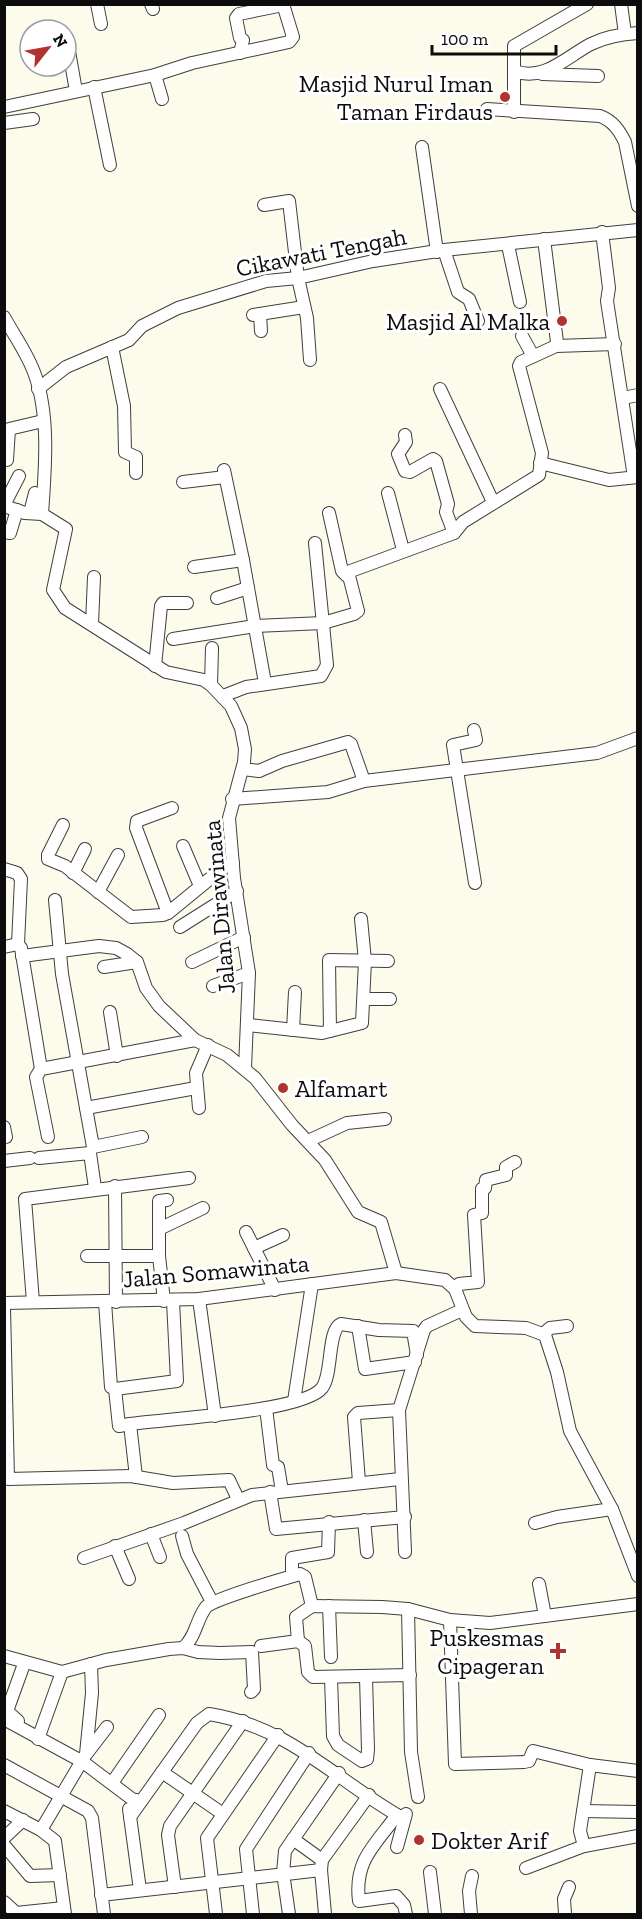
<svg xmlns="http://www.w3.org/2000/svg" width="642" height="1919" font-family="'Zilla Slab',serif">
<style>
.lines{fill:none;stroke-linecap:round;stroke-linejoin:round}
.minor-casing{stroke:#3f3f3f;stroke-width:14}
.minor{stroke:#fff;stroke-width:12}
.poi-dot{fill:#b03330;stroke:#fff;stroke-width:2}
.labels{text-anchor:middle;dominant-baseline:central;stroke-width:6;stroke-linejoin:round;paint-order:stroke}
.poi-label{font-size:24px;fill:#0c0c0c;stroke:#fff;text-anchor:end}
.street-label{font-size:24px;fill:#0c0c0c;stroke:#fff}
</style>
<rect width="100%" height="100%" fill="#fdfbec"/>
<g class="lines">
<g class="minor-casing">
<g id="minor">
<path d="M 97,4 L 101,24"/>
<path d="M 151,4 L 153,9"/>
<path d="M 621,4 L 625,34"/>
<path d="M 67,40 L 76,91"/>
<path d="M 240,53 L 243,40 L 240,38 L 236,18 L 239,14 L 283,5"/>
<path d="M 514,71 C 544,82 566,57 591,44 C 605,37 622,34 638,33"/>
<path d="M 542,74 L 598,76"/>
<path d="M 155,75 L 162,99"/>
<path d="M 94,87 L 110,165"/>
<path d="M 4,107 L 155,75 L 192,63 L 289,42 L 293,37 L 283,4"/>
<path d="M 487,109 L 600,116 C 613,121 619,130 625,142 L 638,206"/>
<path d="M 514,112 L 514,46 L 587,4"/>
<path d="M 4,123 L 33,119"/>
<path d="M 422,147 L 437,252"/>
<path d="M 264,205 L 289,201 L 298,278 L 307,318 L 310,360"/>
<path d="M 602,232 L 609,288 L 607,301 L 634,477"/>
<path d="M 508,245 L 520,302"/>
<path d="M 444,250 L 458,292 L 469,299 L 478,321"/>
<path d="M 260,314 L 261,331"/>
<path d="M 253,315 L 304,307"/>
<path d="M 4,317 C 15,337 28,354 35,375 C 50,417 45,470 42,514 L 66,529 L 53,590 L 65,608 L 166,672 L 204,680 L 211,685 L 231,706 L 241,728 L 245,749 L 244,762 L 229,818 L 234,878 L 249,973 L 245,1068"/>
<path d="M 522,336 L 533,356"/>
<path d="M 556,346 L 615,344"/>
<path d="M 112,347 L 124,406 L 125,452 L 136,457 L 136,473"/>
<path d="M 38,389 L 66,367 L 129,340 L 142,326 L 178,308 L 266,281 L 298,278 L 373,261 L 444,250 L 638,230"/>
<path d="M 440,389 L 493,502"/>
<path d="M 623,398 L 638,395"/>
<path d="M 405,435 L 406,442 L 398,454 L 405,471 L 410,472 L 433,459 L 436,461 L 448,504 L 446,512 L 454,533"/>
<path d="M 7,460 L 9,429 L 43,421"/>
<path d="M 540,463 L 609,480 L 638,477"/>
<path d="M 224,470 L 243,560 L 265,683"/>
<path d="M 183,482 L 225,477"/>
<path d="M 388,493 L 403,550"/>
<path d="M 4,505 L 19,476"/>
<path d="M 4,506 L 25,513 L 42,514"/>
<path d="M 30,513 L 35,493"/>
<path d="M 329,513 L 342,571 L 347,576"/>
<path d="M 4,532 L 10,533 L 17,510"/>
<path d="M 194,567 L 243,560"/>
<path d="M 217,598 L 248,588"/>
<path d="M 92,624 L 94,577"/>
<path d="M 173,639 L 255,626 L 323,623 L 354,614 L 358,611 L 348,572 L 454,533 L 463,522 L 539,475 L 542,453 L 519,366 L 521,362 L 556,346 L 557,342 L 544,239"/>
<path d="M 155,666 L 161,606 L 163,603 L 187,603"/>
<path d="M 211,685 L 212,648"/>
<path d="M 223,696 L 246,687 L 321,676 L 327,665 L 315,543"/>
<path d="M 474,730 L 476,740 L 453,745 L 475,883"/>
<path d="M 243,769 L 259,771 L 282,761 L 348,742 L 351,744 L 364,781 L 597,753 L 638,738"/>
<path d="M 232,799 L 328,792 L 364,781"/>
<path d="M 172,808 L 137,821 L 136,828 L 168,913 L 223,868 L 233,863"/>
<path d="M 63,825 L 48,855 L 48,859 L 65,866 L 131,917 L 163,915 L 168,913"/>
<path d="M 183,846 L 200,886"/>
<path d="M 4,869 L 17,873 L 21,879 L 18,944 L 21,948 L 41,1069"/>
<path d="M 73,873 L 85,849"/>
<path d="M 98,892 L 118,855"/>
<path d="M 55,900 L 62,974 L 93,1147 L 142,1137"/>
<path d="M 180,927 L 237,891"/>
<path d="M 4,947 L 18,944"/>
<path d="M 22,956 L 99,946 L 116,948 L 127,954 L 137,962 L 146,988 L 159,1006 L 195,1040 L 227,1055 L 255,1078 L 292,1125 L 325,1160 L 358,1212 L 381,1222 L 396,1273"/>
<path d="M 192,962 L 244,937"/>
<path d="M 104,967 L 137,962"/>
<path d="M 213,986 L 249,973"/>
<path d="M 364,999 L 390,999"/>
<path d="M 110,1012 L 117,1056"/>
<path d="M 248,1025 L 322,1033 L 362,1023 L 365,961 L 361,919"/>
<path d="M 293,1030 L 295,992"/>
<path d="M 330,1031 L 329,960 L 388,961"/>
<path d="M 86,1108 L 196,1088"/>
<path d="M 199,1108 L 196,1073 L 208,1045"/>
<path d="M 4,1127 L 6,1137"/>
<path d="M 48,1137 L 36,1077 L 41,1069 L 195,1040"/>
<path d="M 308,1141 L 347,1123 L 385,1119"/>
<path d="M 39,1158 L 90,1153 L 95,1188"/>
<path d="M 4,1161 L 30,1158"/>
<path d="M 115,1186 L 116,1302"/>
<path d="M 159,1229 L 203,1208"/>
<path d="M 246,1232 L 275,1290"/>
<path d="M 254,1248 L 283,1235"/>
<path d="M 87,1256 L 159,1256"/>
<path d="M 455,1289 L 459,1284 L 478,1282 L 474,1215 L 482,1213 L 482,1189 L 485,1188 L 486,1180 L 506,1175 L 506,1167 L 515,1162"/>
<path d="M 199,1299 L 215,1416"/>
<path d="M 164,1301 L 159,1256 L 159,1201 L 167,1200"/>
<path d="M 33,1302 L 25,1199 L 189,1178"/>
<path d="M 105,1302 L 111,1387 L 115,1389 L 177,1381 L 173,1301"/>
<path d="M 4,1303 L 199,1299 L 396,1273 L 445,1280 L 455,1289 L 466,1317 L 475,1326 L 526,1328 L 545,1335 L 557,1372 L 570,1431 L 612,1509 L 638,1576"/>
<path d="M 4,1308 L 8,1479 L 131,1476 L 173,1483 L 229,1480 L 238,1499"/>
<path d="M 358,1326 L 365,1369 L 415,1362"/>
<path d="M 543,1334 L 550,1328 L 567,1326"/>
<path d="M 115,1389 L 119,1426 L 130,1424 L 136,1477"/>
<path d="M 294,1401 L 312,1284"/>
<path d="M 266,1408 L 273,1465 L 278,1467 L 282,1491"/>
<path d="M 130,1424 C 164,1419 304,1412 322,1388 C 333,1374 327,1330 341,1324 L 379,1330 L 413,1331 L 417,1355"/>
<path d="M 359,1482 L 354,1417 L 358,1413 L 399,1410"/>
<path d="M 270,1492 L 276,1529 L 405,1517"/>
<path d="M 364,1520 L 367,1552"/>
<path d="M 535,1523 L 557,1517 L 612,1509"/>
<path d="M 151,1534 L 160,1557"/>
<path d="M 182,1536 L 187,1554 L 212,1602"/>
<path d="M 115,1546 L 129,1579"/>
<path d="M 405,1552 L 399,1410 L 424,1330 L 427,1326 L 462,1310"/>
<path d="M 84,1558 L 184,1523 L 252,1495 L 400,1479"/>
<path d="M 292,1576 L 292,1558 L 328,1552 L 329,1522"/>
<path d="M 539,1584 L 545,1616"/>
<path d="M 329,1606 L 331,1657"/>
<path d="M 408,1609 L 411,1752 L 418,1797"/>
<path d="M 450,1620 L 455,1764 L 524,1762 L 529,1761 L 533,1751 L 590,1765 L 638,1771"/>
<path d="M 298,1641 L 296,1617 L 312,1606 L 382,1607 L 408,1609 L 450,1620 L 490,1623 L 638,1604"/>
<path d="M 261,1646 L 298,1641 L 305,1646 L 308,1672 L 313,1677 L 410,1675"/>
<path d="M 183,1648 C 196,1637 196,1620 206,1607 C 214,1599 286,1578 300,1574 L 305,1577 L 312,1606"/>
<path d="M 4,1656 L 62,1672 L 106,1660 L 169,1649 L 183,1648 L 198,1652 L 220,1653 L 252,1652 L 254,1689 L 251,1692"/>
<path d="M 331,1678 L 333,1736 L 338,1745 L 362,1761 L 367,1759 L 368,1750 L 366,1677"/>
<path d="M 4,1719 L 83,1762 L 132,1799 L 141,1801"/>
<path d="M 18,1721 L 7,1711 L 24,1664"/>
<path d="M 38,1739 L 62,1672"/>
<path d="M 87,1753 L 107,1727"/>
<path d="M 4,1765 L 88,1811 L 92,1818 L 104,1914"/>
<path d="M 162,1772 L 223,1814"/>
<path d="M 112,1783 L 159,1715"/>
<path d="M 129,1809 L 140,1890"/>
<path d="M 4,1811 L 41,1830 L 55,1841 L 65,1914"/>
<path d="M 583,1811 L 638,1812"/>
<path d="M 397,1815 C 374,1846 354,1861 359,1901 L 396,1896 L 404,1905 L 406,1914"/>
<path d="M 130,1817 L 197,1723 L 209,1714 C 291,1727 336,1781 404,1819"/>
<path d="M 41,1830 L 86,1754 L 92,1693 L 91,1664"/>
<path d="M 4,1838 L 23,1820"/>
<path d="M 293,1839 L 322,1860"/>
<path d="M 4,1845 L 30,1876 L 60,1875"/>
<path d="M 584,1846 L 580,1831 L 590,1765"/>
<path d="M 397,1847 L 406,1814"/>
<path d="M 526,1868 L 584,1846 L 638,1836"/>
<path d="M 430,1872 L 435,1914"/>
<path d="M 175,1887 L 168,1835 L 170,1826 L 243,1721"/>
<path d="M 101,1895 L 321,1870"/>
<path d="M 4,1902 L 16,1913 L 64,1908"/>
<path d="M 216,1914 L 207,1838 L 278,1735"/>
<path d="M 253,1914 L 246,1849 L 309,1753"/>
<path d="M 289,1914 L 283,1873 L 285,1851 L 339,1773"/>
<path d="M 325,1914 L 321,1870 L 322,1860 L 369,1795"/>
<path d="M 471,1914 L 469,1891 L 472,1876"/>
<path d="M 565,1914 L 564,1899 L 569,1887"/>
</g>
</g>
<use href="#minor" class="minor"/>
</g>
<g class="poi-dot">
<circle cx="505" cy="97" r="6"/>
<circle cx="562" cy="321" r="6"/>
<circle cx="283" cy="1088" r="6"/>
<path d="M555 1642h6v6h6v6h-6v6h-6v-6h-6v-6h6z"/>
<circle cx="419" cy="1840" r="6"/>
</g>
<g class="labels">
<g class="poi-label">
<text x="493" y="83">Masjid Nurul Iman<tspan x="493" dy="28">Taman Firdaus</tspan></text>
<text x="550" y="321">Masjid Al Malka</text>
<text x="295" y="1088" text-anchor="start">Alfamart</text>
<text x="544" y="1637">Puskesmas<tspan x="544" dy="28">Cipageran</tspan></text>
<text x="431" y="1840" text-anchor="start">Dokter Arif</text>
</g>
<g class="street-label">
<text transform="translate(321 252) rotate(-11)">Cikawati Tengah</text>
<text transform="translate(219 907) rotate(-95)">Jalan Dirawinata</text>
<text transform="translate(216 1271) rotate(-5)">Jalan Somawinata</text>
</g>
</g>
<rect width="642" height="1919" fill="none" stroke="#0c0c0c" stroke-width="12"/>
<g transform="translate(48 48) rotate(59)"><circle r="28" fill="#ffffff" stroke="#9e9e9e" stroke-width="1.5"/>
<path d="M0-4.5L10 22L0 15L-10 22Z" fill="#b03330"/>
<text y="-9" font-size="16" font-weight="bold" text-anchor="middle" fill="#0c0c0c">N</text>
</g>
<path d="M432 45v9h124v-9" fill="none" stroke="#0c0c0c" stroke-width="3"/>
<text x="441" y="45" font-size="18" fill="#0c0c0c" stroke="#ffffff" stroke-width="4.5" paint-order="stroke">100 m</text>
</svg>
